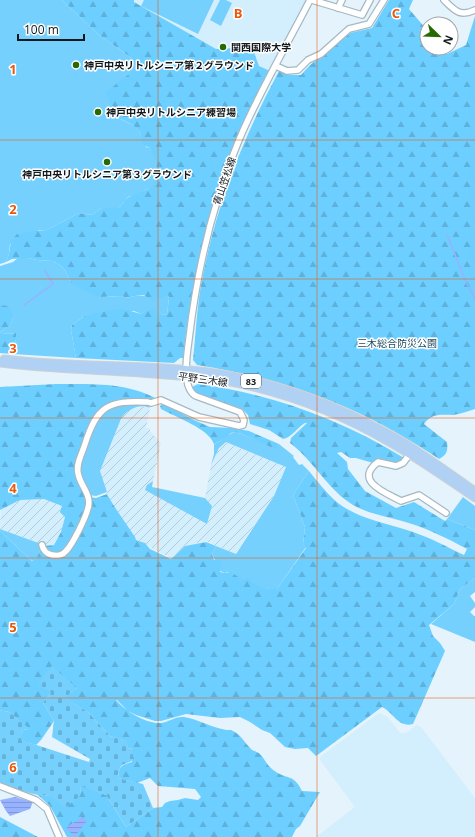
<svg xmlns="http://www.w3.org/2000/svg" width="475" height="837" font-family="'Open Sans','Noto Sans JP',sans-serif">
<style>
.built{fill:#d3eefd}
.industrial{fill:url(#industrial-furrows)}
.green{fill:#76d0fd}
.forest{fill:url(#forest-firs)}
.cemetery{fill:url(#cemetery-stones)}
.water{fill:url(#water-rules)}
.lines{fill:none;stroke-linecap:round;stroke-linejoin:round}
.stream{stroke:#97b2ff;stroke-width:1.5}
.minor-casing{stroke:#a6b9c3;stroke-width:8}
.major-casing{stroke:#cfd1d2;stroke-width:9}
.minor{stroke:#fff;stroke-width:5.5}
.major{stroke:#b0d1f4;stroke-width:7}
.grid{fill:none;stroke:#e8590c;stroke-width:1;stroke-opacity:0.55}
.poi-dot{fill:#266a00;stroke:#fff;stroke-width:1.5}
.labels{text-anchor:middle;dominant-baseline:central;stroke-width:3;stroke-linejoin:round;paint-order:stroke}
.shield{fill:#fff;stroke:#585d60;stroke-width:1}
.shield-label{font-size:9px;font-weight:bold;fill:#11181c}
.poi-label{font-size:10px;font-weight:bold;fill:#11181c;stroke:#fff;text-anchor:start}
.street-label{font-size:10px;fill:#11181c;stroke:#fff}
.park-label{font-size:10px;fill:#1d485c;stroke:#fff}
.grid-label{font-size:13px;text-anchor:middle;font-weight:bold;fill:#e8590c;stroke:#fff;stroke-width:3;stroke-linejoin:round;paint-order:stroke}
</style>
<defs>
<pattern id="industrial-furrows" width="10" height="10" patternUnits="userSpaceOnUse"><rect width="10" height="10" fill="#d3eefd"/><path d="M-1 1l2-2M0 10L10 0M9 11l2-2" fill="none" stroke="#b4cbd8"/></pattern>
<pattern id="forest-firs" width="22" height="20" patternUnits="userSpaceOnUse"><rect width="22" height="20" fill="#6dcfff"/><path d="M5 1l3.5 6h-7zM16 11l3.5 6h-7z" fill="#5db1da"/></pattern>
<pattern id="cemetery-stones" width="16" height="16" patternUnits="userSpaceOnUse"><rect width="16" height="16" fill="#76d0fd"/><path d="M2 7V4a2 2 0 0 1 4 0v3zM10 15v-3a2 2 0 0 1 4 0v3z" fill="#65b2d8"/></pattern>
<pattern id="water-rules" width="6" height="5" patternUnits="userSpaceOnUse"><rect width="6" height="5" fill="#97b2ff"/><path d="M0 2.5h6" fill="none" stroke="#8198da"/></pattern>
</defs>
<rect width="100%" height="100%" fill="#e5f4fc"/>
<g class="built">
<path d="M 134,0 L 306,0 L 270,71 L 242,69 L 133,2 Z"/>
<path d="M 379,713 L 388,717 L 400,733 L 406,733 L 417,725 L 421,727 L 475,798 L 475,837 L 316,837 L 355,807 L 320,760 L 320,757 Z"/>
</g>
<g class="industrial">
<path d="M 145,406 L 150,408 L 146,428 L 150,428 L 150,431 L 161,443 L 153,481 L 147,485 L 207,524 L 212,506 L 205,498 L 211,465 L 219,448 L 226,442 L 286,467 L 274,496 L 235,554 L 206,541 L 185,546 L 171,558 L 151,548 L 142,541 L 136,540 L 114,506 L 107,494 L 100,471 L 123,415 L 129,410 Z"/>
<path d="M 44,499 L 62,506 L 65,517 L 61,532 L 54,545 L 44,546 L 0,529 L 1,509 L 20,500 Z"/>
</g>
<g class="green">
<path d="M 0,0 L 62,0 L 98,34 L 130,57 L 137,68 L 116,117 L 135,126 L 139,131 L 146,147 L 150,148 C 151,153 154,156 156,161 C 159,167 157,178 154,185 L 150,188 L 128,197 L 119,208 L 102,208 L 92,215 L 79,213 L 47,230 L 39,230 L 10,244 L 9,254 L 6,262 L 0,264 Z"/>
<path d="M 144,0 L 214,0 L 198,34 L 141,6 Z"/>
<path d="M 220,0 L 226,0 L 232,3 L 221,26 L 210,20 Z"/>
<path d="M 18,258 L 28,258 L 37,260 L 53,261 L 61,266 L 65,270 L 70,281 L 101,297 L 122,296 L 126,298 L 135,296 L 168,295 L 169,298 L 167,314 L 164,315 C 156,312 150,308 141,314 L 134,311 L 86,315 L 72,325 L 71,330 L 76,358 L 13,354 C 14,348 17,337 16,333 L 1,334 L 0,332 C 14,323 16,320 7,306 L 0,305 L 0,266 L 13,262 Z"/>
<path d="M 146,403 L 150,408 C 140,403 126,410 121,419 L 100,471 L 107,492 L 96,496 L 89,495 L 83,482 L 79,465 L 94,424 L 102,413 L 114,405 Z"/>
<path d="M 234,432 L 242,434 L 275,448 L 279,444 L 294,456 L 293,457 L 299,465 L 302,464 L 309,471 L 293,495 L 305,527 L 303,544 L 306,547 L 277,589 L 269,589 L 241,581 L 235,576 L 228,572 L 225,573 L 220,571 L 212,554 L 216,546 L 236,554 L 274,496 L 286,467 L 226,442 L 219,448 L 211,465 L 214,454 L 214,444 C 219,442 231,433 234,432 Z"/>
<path d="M 153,481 L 152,487 L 205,498 L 212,506 L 207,524 L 145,490 L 147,485 Z"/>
<path d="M 463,497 L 475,506 L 475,530 L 447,519 Z"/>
<path d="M 0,529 L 41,544 C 41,550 38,558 34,561 L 31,560 L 0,531 Z"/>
<path d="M 475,578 L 475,592 L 470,596 L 475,603 L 475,607 L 470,612 L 474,616 L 475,616 L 475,642 L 431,624 L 454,604 L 460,589 Z"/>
</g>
<g class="forest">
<path d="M 62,0 L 134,0 L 134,2 L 216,49 L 252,47 L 259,66 L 270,71 C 257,96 244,122 233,148 C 205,215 191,286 183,358 L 180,358 L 174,363 L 76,358 L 71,330 L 72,325 L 86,315 L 115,309 L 124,309 L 141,314 C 152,307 154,311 164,315 L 167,314 L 169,298 L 168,295 L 153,301 L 144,295 L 135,296 L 126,298 L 122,296 L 101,297 L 96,296 L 75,286 L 70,281 L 65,270 L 61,266 L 53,261 L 37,260 L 28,258 L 12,259 L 6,262 L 9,254 L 11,241 L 17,234 L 31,231 L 47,230 L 79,213 L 92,215 L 102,208 L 119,208 C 122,205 125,199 129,197 C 142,188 154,193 156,175 C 157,171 157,166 156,162 C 155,158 151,154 150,148 L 143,145 C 141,141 142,137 140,133 C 136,124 124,121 116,117 L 106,92 L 137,68 L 130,57 L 98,34 Z"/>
<path d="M 389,0 L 413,0 L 409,9 L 427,30 L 427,48 L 442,48 L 447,54 L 466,45 L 475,16 L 475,409 C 468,411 460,414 453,415 C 441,415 432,413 424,424 L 447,442 C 448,451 447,455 439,459 C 362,407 289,380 197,365 L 193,360 C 196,332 197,303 203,275 C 217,203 244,136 279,71 L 287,75 L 301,75 L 309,66 L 350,33 L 372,28 Z"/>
<path d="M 0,305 C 2,305 5,305 7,306 C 15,310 14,321 9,326 C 6,328 3,330 0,332 L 2,334 L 16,333 C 17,338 14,348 13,354 L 0,353 Z"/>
<path d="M 56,384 C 89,384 126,382 155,398 L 151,400 L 103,408 L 77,461 L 87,498 L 85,512 L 66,549 L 59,554 L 50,553 L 44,546 L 54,545 L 61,532 L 65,517 L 60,512 L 62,506 L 44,499 L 20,500 L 0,510 L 0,387 Z"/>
<path d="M 198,384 C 271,394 341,419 404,458 C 397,469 383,456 373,463 L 356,458 L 350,458 L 341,452 L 337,453 L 347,462 L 348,469 L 365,491 L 396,508 L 414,502 L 445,521 L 447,519 L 475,530 L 475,578 L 460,589 L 454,604 L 429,625 L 433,636 L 440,643 L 445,651 L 413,724 C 398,728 393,712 382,707 L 316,756 L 308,748 L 295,749 L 285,747 L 270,733 L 262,730 L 250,722 L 240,717 L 220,718 L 186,714 L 161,721 L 155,721 L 136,715 L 128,711 L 117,700 L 116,700 C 125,711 146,724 161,723 C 169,722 175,716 184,717 C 197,719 209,726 222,729 C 225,730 228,730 231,730 C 241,734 244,742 251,749 C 253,751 258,752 261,755 C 265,760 267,765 272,769 C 286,781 293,772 302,791 L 320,792 L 300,826 L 296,829 L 292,837 L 67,837 L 50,806 L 38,795 L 50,796 L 80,796 L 81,785 L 106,795 L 126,827 L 153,808 L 162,807 L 165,803 L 170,801 L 178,800 L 185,798 L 198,800 L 201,797 L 195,789 L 158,786 L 150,778 L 137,783 L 118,778 C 120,765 120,766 132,762 L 133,749 L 128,748 L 126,741 L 110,736 L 89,713 L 64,697 L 77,688 L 51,693 L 43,703 L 54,721 L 41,740 L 36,745 L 20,740 L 23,730 L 29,729 L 9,712 L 0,710 L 0,531 L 32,561 L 36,559 L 41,549 L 58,557 L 76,537 L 90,497 L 96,498 L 107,494 L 114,506 L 135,537 L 136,540 L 145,543 L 150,549 L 171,559 L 185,546 L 206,542 L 216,546 L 212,554 L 214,560 L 221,561 L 220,572 L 225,573 L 231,572 L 241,579 L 241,581 L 248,577 L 252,583 L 269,589 L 277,589 L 306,548 L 303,544 L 305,527 L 293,495 L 309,471 C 318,482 327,494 338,503 C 360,520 388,523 413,532 C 431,538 447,547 464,555 L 467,549 C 447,538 424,527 402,521 C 385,516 369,514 353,505 C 327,489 314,461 290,443 L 291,438 L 307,423 L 305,423 C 298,427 291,438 283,439 L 269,430 L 250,424 L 248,415 L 242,409 L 196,393 L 192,387 Z"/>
<path d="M 164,404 L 194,420 L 210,427 L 233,428 L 249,431 L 279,444 L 276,448 L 273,448 L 242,434 L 234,432 L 231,433 L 227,437 L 214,444 C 209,429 176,417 161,409 L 160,406 Z"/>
<path d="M 0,817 L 38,837 L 0,837 Z"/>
</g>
<path class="cemetery" d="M 52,666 L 77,688 L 65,697 L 89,713 L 110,736 L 127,741 L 128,748 L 133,749 L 133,757 L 135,757 C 131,765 123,761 120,768 C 119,771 118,775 118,778 L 143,784 L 153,808 L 126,827 L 106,795 L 81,786 L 80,796 L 65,808 L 50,796 L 38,795 L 9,788 L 0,782 L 0,710 L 9,712 L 30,729 L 23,730 L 21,740 L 89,762 L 90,759 L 52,737 L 54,721 L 43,703 L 51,693 L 38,683 Z"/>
<g class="water">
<path d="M 15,797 L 33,802 L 30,809 L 10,816 L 6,811 L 0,800 Z"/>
<path d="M 83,817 L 87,821 L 75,836 L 66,829 L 68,826 Z"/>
</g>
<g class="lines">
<g class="stream">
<path d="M 447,234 L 465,280 L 475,299"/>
<path d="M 24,305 L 53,284 L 45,271"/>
</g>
<g class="minor-casing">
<g id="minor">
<path d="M 312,0 L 362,15 L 370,0"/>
<path d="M 444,0 C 455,11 460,17 475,10"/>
<path d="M 338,8 L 342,0"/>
<path d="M 276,66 L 287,71 L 298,70 L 308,60 L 321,54 L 349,29 L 369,24 L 384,0"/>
<path d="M 410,454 L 403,463 L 396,466 L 378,462 C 353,481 386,493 401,501 L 419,495 L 446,513"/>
<path d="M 42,545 C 43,550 47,554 52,555 C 57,556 63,555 66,551 C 73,544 86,517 88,508 C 92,494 80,486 78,473 C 76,463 82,454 85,444 C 97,406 108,400 148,402 L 151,403 L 161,400 L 199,417 L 239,426 L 243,425 L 244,420 L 240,412 L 196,396 C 181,388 187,354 189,339 C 197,271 212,204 239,140 C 259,92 286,47 310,0"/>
<path d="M 0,786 L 36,800 L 47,809 L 59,837"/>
</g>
</g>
<g class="major-casing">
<g id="major">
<path d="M 4,359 C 66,367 129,364 191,370 C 267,377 340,405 405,443 C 429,458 452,475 475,491"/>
<path d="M 0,363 C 55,370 110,370 166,375 C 186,376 206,378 226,381 C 283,392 339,413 389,442 C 419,459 447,479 475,498"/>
</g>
</g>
<use href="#minor" class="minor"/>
<use href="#major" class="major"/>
</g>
<path class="grid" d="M 158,0 L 158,837M 317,0 L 317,837M 0,140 L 475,140M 0,279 L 475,279M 0,418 L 475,418M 0,558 L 475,558M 0,698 L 475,698"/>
<g class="poi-dot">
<circle cx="223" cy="47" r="4"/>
<circle cx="76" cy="65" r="4"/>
<circle cx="98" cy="112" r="4"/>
<circle cx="107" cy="162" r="4"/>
</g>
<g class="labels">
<rect class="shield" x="241" y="374" width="20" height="14" rx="3"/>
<g class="shield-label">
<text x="251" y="381">83</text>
</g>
<g class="poi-label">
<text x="231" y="47">関西国際大学</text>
<text x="84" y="65">神戸中央リトルシニア第２グラウンド</text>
<text x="106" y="112">神戸中央リトルシニア練習場</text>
<text x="107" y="174" text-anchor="middle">神戸中央リトルシニア第３グラウンド</text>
</g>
<g class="street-label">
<text transform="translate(224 181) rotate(-71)">青山笠松線</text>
<text transform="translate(203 379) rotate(8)">平野三木線</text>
</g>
<g class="park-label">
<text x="397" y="343">三木総合防災公園</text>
</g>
</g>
<g class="grid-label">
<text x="238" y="18">B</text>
<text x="396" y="18">C</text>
<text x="13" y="74">1</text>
<text x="13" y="214">2</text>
<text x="13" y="353">3</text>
<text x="13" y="493">4</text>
<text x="13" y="632">5</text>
<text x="13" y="772">6</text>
</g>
<g transform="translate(439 36) rotate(113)"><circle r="19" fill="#ffffff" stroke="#a0a3a4"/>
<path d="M0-3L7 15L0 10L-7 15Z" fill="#266a00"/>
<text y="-6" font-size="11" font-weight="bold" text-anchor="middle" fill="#11181c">N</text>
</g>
<path d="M18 34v6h66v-6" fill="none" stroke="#11181c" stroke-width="2"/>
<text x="24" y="34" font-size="12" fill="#11181c" stroke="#ffffff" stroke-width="3" paint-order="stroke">100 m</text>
</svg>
